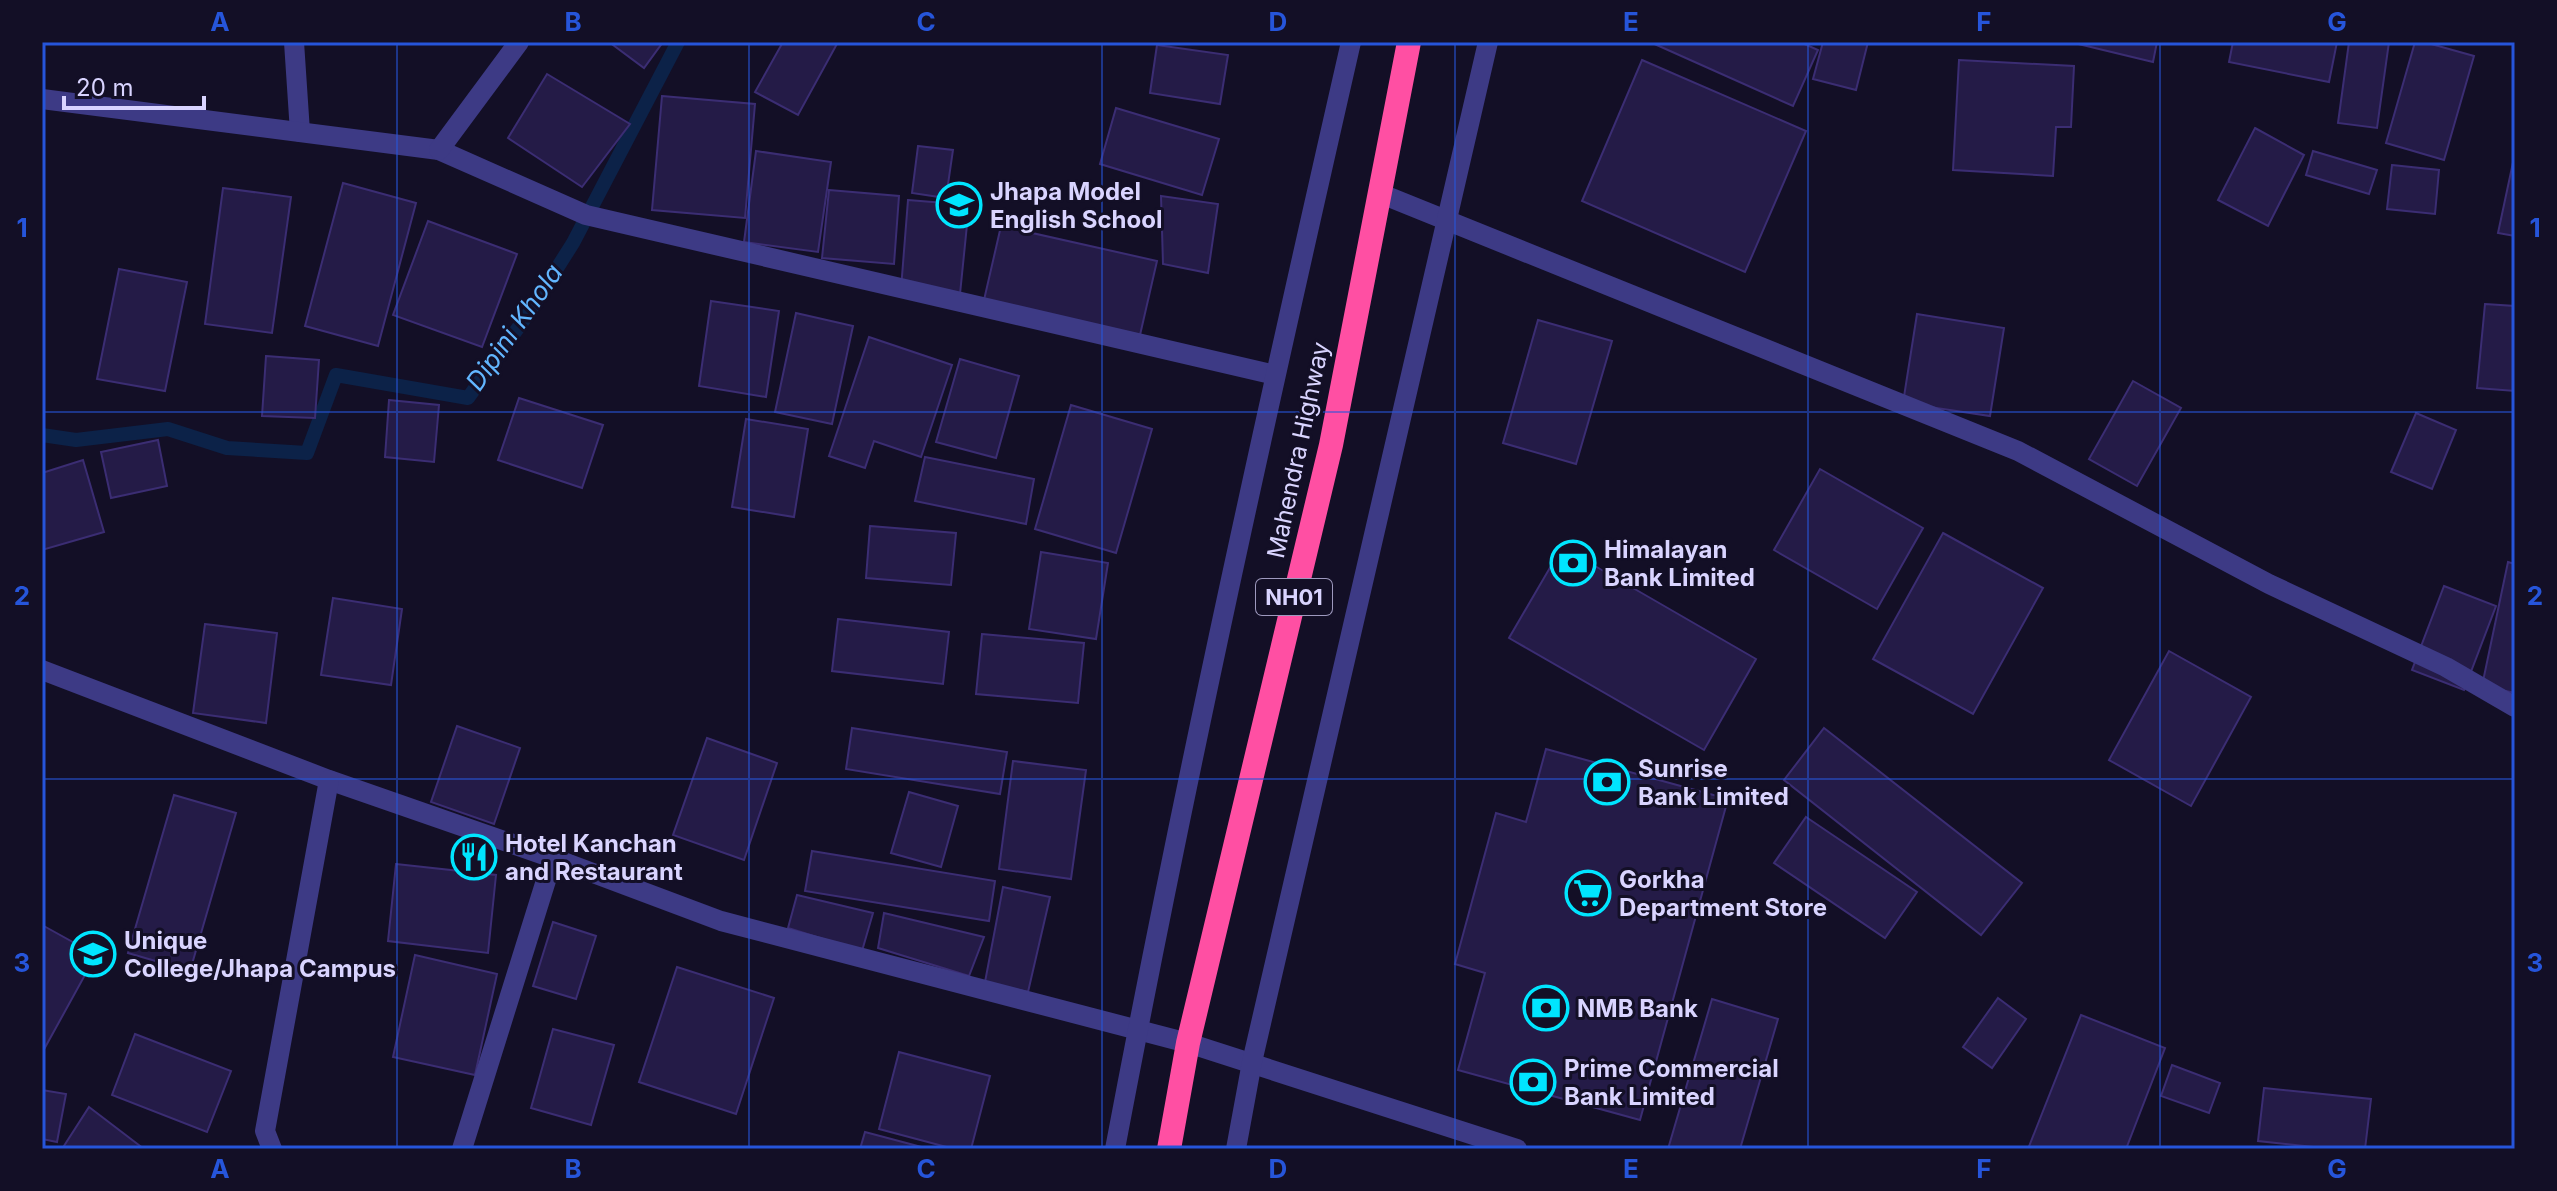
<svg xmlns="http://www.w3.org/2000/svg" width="2557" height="1191" font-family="Inter,sans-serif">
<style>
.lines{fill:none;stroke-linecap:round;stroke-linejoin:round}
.stream{stroke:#0c2248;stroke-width:14}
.building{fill:#241b47;stroke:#3b2d73;stroke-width:2}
.street{stroke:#3d3a85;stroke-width:20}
.highway{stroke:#ff4fa3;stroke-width:24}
.grid{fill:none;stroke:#2655da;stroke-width:2;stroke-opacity:0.55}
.labels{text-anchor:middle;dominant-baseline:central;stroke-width:6;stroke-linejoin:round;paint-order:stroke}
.shield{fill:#130f26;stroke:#9e99be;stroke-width:2}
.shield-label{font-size:22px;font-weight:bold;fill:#d9d4ff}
.poi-label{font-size:24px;font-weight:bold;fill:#d9d4ff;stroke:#130f26;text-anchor:start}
.street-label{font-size:24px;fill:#d9d4ff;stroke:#130f26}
.water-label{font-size:26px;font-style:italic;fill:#62b6ff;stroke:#130f26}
.neatline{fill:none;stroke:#2655da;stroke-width:3}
.grid-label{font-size:26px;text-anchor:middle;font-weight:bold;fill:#2655da}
</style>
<rect width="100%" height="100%" fill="#130f26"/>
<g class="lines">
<path class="stream" d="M 42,435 L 76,440 L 168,429 L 227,448 L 307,453 L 336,375 L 468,398 L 528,314 L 573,243 L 678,42"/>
</g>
<g class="building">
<path d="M 609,42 L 663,42 L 644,68 Z"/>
<path d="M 783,42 L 838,42 L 798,115 L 755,92 Z"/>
<path d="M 1650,42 L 1800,42 L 1818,50 L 1793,106 Z"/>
<path d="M 1823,42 L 1868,42 L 1856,90 L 1813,79 Z"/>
<path d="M 2070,42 L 2157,42 L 2153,62 Z"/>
<path d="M 2233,42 L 2337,42 L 2329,82 L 2229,62 Z"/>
<path d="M 2349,42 L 2389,42 L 2377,128 L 2338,123 Z"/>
<path d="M 2415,42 L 2424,42 L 2474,56 L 2444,160 L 2386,143 Z"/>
<path d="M 1157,45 L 1228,55 L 1220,104 L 1150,93 Z"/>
<path d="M 1642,60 L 1806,131 L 1745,272 L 1582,201 Z"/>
<path d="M 1959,60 L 2074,66 L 2071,127 L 2056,127 L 2053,176 L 1953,170 Z"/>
<path d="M 547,74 L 630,124 L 582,187 L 508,138 Z"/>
<path d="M 662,96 L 755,104 L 745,218 L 652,210 Z"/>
<path d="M 1116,108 L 1219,139 L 1202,195 L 1100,164 Z"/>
<path d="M 2255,128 L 2304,155 L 2268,226 L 2218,200 Z"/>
<path d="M 918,146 L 953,150 L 946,198 L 912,193 Z"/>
<path d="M 756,151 L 831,162 L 818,252 L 744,242 Z"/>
<path d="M 2313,151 L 2377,170 L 2369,194 L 2306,175 Z"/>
<path d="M 2515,153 L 2515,236 L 2498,233 Z"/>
<path d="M 2392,165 L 2439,170 L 2435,214 L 2387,209 Z"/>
<path d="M 343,183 L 416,203 L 378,346 L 305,326 Z"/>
<path d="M 223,188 L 291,197 L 272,333 L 205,324 Z"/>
<path d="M 829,190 L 899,196 L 894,264 L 822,258 Z"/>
<path d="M 1161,196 L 1218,204 L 1208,273 L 1163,264 Z"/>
<path d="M 908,200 L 969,205 L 960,294 L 901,289 Z"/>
<path d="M 428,221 L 517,254 L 482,347 L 393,315 Z"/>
<path d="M 1001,226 L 1157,261 L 1140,335 L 984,300 Z"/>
<path d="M 119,269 L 187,282 L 165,391 L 97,379 Z"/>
<path d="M 711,301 L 779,311 L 766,397 L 699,386 Z"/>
<path d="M 2485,304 L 2515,306 L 2515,391 L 2477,388 Z"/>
<path d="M 796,313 L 853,326 L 832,424 L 775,412 Z"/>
<path d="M 1917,314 L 2004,328 L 1990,416 L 1903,403 Z"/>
<path d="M 1538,320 L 1612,341 L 1576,464 L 1503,443 Z"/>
<path d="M 869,337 L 952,365 L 921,457 L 874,441 L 865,468 L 829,456 Z"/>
<path d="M 266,356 L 319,360 L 315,418 L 262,416 Z"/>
<path d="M 960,359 L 1019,376 L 996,458 L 936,442 Z"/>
<path d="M 2133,381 L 2181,408 L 2137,486 L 2089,459 Z"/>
<path d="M 519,398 L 603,425 L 582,488 L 498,460 Z"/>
<path d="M 389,400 L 439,405 L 434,462 L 385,457 Z"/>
<path d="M 1071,405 L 1152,429 L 1116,553 L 1035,529 Z"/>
<path d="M 2416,413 L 2456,430 L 2432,489 L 2391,472 Z"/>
<path d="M 746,419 L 808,429 L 794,517 L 732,507 Z"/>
<path d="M 158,440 L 167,486 L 111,498 L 101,452 Z"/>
<path d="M 925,457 L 1034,479 L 1026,524 L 915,501 Z"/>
<path d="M 83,460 L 104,532 L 42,550 L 42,473 Z"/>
<path d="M 1820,469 L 1923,528 L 1877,609 L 1774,550 Z"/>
<path d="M 870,526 L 956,533 L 951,585 L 866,578 Z"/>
<path d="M 1943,533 L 2043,588 L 1973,714 L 1873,659 Z"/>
<path d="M 1562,547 L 1756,659 L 1704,750 L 1509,638 Z"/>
<path d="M 1041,552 L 1108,563 L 1096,639 L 1029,629 Z"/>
<path d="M 2508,562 L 2515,564 L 2515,693 L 2482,686 Z"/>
<path d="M 2444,586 L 2496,606 L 2464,690 L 2412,670 Z"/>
<path d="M 333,598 L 402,609 L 391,685 L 321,675 Z"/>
<path d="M 838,619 L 949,632 L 943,684 L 832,671 Z"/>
<path d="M 205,624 L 277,633 L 266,723 L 193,713 Z"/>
<path d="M 982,634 L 1084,643 L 1078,703 L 976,694 Z"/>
<path d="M 2169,651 L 2251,697 L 2191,806 L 2109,760 Z"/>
<path d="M 457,726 L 520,748 L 494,824 L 431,802 Z"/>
<path d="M 852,728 L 1007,752 L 1000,794 L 846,769 Z"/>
<path d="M 1824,728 L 2022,883 L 1981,935 L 1784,780 Z"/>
<path d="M 707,738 L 777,763 L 744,860 L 673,835 Z"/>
<path d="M 1546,749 L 1728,799 L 1640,1120 L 1458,1070 L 1485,973 L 1455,964 L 1496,813 L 1526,822 Z"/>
<path d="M 1013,761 L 1086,770 L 1071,879 L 999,869 Z"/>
<path d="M 909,792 L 958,806 L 941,867 L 891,853 Z"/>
<path d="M 174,795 L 236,813 L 190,971 L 128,953 Z"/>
<path d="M 1806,817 L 1917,892 L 1885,938 L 1774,863 Z"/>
<path d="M 812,851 L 995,881 L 989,921 L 805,891 Z"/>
<path d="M 396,864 L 496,875 L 488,953 L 388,941 Z"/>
<path d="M 1003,887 L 1050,897 L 1028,992 L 985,982 Z"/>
<path d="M 797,895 L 873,913 L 862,951 L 788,928 Z"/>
<path d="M 884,913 L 984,937 L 969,976 L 878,948 Z"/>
<path d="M 553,922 L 596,936 L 576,999 L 533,986 Z"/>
<path d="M 42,925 L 96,955 L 42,1053 Z"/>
<path d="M 415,955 L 497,974 L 475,1075 L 393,1057 Z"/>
<path d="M 677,967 L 774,998 L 736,1114 L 639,1082 Z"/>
<path d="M 1998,998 L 2026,1019 L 1992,1068 L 1963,1047 Z"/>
<path d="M 1712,999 L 1778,1019 L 1740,1149 L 1668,1149 Z"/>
<path d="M 2081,1015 L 2165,1048 L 2126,1149 L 2028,1149 Z"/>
<path d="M 553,1029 L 614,1045 L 591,1125 L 531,1108 Z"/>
<path d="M 135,1034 L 231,1071 L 207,1132 L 112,1095 Z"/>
<path d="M 899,1052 L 990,1076 L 971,1149 L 954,1149 L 879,1129 Z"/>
<path d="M 2172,1065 L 2220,1083 L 2209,1113 L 2161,1096 Z"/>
<path d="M 2264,1088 L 2371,1099 L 2365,1149 L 2332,1149 L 2258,1141 Z"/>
<path d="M 42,1090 L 66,1094 L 57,1142 L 42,1139 Z"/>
<path d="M 89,1107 L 144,1149 L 62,1149 Z"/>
<path d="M 865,1132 L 929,1149 L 860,1149 Z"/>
</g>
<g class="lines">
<g class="street">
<path d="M 294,42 L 300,132"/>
<path d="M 42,99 L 439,150 L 586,215 L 1275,375"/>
<path d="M 439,150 L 519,42"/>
<path d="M 1379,193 L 2018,451 L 2269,584 L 2446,667 L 2515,707"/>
<path d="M 42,670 L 329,780 L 553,858 L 721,921 L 1188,1043 L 1517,1149"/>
<path d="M 272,1149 L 265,1131 L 329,780"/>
<path d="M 462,1149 L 553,858"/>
<path d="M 1115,1149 C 1185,778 1267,410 1351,42"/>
<path d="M 1236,1149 L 1252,1062 L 1488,42"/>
</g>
<path class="highway" d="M 1169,1149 L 1188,1043 L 1331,445 L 1409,42"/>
</g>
<path class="grid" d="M 397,42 L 397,1149M 749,42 L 749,1149M 1102,42 L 1102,1149M 1455,42 L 1455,1149M 1808,42 L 1808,1149M 2160,42 L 2160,1149M 42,412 L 2515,412M 42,779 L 2515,779"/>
<defs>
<g id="school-ring" transform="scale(2.3)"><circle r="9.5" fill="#130f26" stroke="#00e5ff" stroke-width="1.5"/><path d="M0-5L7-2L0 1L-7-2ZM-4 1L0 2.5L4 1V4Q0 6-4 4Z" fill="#00e5ff"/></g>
<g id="bank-ring" transform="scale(2.3)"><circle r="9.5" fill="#130f26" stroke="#00e5ff" stroke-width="1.5"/><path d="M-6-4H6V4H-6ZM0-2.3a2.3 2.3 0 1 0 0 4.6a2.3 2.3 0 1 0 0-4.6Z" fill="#00e5ff"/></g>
<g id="restaurant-ring" transform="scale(2.3)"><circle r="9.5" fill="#130f26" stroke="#00e5ff" stroke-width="1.5"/><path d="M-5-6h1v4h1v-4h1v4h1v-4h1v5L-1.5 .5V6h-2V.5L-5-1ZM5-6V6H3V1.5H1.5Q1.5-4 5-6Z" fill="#00e5ff"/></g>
<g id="supermarket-ring" transform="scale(2.3)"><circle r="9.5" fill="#130f26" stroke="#00e5ff" stroke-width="1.5"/><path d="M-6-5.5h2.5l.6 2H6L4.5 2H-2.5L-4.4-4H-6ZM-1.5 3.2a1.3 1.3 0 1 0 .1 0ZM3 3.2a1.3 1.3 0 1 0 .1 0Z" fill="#00e5ff"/></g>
</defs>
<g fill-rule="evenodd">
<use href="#school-ring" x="959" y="205"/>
<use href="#bank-ring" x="1573" y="563"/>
<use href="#bank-ring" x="1607" y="782"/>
<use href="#restaurant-ring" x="474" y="857"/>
<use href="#supermarket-ring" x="1588" y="893"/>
<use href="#school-ring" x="93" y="954"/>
<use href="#bank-ring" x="1546" y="1008"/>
<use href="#bank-ring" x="1533" y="1082"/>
</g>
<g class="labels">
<rect class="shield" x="1256" y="579" width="76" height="36" rx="6"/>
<g class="shield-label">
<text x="1294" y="597">NH01</text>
</g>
<g class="poi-label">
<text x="990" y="191">Jhapa Model<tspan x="990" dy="28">English School</tspan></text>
<text x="1604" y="549">Himalayan<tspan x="1604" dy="28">Bank Limited</tspan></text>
<text x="1638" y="768">Sunrise<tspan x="1638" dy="28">Bank Limited</tspan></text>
<text x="505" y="843">Hotel Kanchan<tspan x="505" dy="28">and Restaurant</tspan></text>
<text x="1619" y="879">Gorkha<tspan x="1619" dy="28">Department Store</tspan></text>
<text x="124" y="940">Unique<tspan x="124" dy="28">College/Jhapa Campus</tspan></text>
<text x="1577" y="1008">NMB Bank</text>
<text x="1564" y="1068">Prime Commercial<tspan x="1564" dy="28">Bank Limited</tspan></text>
</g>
<g class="street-label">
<text transform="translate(1298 450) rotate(-78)">Mahendra Highway</text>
</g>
<g class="water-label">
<text transform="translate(514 327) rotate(-55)">Dipini Khola</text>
</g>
</g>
<rect width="2557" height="1191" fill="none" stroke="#130f26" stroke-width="88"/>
<path d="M64 96v12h140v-12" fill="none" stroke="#d9d4ff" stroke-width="4"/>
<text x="76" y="96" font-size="24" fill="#d9d4ff" stroke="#130f26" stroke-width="6" paint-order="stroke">20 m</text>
<rect x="44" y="44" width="2469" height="1103" class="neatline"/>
<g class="grid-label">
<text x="220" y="31">A</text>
<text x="573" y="31">B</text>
<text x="926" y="31">C</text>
<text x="1278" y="31">D</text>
<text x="1631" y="31">E</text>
<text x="1984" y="31">F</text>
<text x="2337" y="31">G</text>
<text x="22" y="237">1</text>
<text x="2535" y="237">1</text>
<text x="22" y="605">2</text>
<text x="2535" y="605">2</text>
<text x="22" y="972">3</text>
<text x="2535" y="972">3</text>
<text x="220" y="1178">A</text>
<text x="573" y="1178">B</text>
<text x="926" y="1178">C</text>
<text x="1278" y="1178">D</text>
<text x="1631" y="1178">E</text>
<text x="1984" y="1178">F</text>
<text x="2337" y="1178">G</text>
</g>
</svg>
